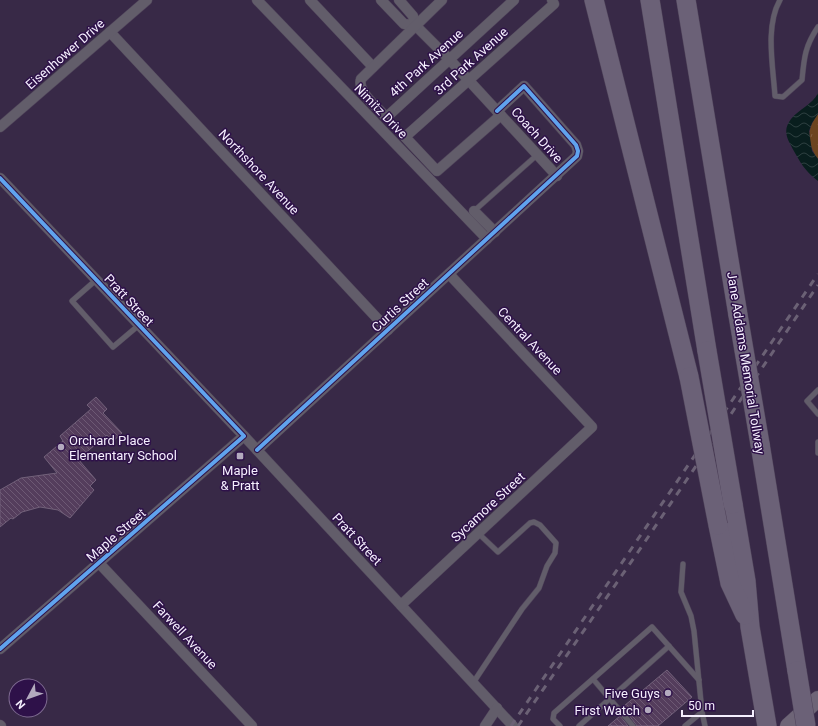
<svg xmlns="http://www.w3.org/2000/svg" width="818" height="726" font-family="Roboto,sans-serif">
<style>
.grass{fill:url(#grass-tufts)}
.water{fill:url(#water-waves)}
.building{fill:url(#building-back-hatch);stroke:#72617a}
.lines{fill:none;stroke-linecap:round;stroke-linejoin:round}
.service-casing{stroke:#4f435a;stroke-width:6}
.minor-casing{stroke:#4f435a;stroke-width:11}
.primary-casing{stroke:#4f435a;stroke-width:17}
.motorway-casing{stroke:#4f435a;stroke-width:20}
.service{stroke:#625d6a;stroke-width:5}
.minor{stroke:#625d6a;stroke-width:10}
.primary{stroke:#6e6577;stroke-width:16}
.motorway{stroke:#6b6177;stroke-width:19}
.rail{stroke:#6b6175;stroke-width:3;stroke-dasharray:7 7;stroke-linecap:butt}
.motorway-bridge-casing{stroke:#4f435a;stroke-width:20;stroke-linecap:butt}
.motorway-bridge{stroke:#6b6177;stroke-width:19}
.cycleway-casing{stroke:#2e1149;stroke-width:6}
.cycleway{stroke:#60a3ed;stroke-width:4}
.poi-dot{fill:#b3aabe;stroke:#2e1149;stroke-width:1.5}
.labels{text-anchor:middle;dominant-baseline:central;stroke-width:3;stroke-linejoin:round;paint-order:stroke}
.street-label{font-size:13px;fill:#f5effe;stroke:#2e1149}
.poi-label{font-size:13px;fill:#f5effe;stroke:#2e1149;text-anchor:end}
</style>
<defs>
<pattern id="grass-tufts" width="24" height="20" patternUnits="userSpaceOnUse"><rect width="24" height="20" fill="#6c441f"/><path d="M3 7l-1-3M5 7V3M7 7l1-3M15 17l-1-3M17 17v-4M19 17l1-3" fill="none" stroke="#825f41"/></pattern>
<pattern id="water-waves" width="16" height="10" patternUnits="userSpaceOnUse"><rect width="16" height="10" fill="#091e1e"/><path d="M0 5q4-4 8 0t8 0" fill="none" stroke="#2d3f40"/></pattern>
<pattern id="building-back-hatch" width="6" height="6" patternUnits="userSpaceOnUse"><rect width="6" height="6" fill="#543d5c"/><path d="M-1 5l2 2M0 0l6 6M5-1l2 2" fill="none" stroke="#6d5974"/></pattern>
</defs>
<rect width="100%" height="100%" fill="#382947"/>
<path class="grass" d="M 818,114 L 818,159 C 807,144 806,129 818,114 Z"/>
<path class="water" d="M 818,93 L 818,114 L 812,123 L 809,131 L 812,151 L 818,159 L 818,181 C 806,171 803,167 795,153 C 789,141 781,132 791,119 C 799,109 812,105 818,93 Z"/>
<g class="building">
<path d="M 96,397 L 107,409 L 103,413 L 122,433 L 112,442 L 107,435 L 78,459 L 96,480 L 90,486 L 94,490 L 70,518 L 58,510 L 40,507 L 22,512 L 13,519 L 11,518 L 0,527 L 0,490 L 21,478 L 57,473 L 44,457 L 63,441 L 60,436 L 91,409 L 87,405 Z"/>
<path d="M 667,670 L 692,697 L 658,726 L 637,726 L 626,711 L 628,710 L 624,706 Z"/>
<path d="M 620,716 L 628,726 L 608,726 Z"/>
</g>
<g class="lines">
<g class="service-casing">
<g id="service">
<path d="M 780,0 C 765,26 773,66 775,96 L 783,97 L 802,80 C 804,58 805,46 818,27"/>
<path d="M 474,211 L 537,155"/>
<path d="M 96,280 L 72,301 L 113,347 L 139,325"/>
<path d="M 818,390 L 807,401 L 818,414"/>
<path d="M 818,442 L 818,453"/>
<path d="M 683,564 L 681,592 L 691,616 L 694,631 L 702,712 L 705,726"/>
<path d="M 593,679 L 633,726"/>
<path d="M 473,683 L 522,609 L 539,588 L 547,566 L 555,553 L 556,543 L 540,525 L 534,522 L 530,523 L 498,552 L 478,533"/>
<path d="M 560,726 L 553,719 L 554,713 L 652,627 L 699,680"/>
<path d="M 579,726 L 669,646"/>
<path d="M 685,726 L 702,712"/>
</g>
</g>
<g class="minor-casing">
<g id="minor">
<path d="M 257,0 L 487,239"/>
<path d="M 310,0 L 373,67"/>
<path d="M 381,0 L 404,24 L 415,25"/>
<path d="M 399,0 L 413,16 L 415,25 L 450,60 L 557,176"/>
<path d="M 442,0 L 361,79 C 357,91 376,106 384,115 L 387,116 L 390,114 L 514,0"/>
<path d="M 110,32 L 388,330"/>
<path d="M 501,115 L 437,171 L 405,137 L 554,4 L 552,0"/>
<path d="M 0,127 L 147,0"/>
<path d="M 0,178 L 244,436 L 513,726"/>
<path d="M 474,211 L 495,232"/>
<path d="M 257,450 L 577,156 L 578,151 L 576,145 L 524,86 L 497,111"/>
<path d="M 99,563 L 252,726"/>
<path d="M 401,605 L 592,427 L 449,274"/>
<path d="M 0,649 L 244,436"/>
<path d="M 0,725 L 1,726"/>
<path d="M 485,726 L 497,708"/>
</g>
</g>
<g class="primary-casing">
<path id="primary" d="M 788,726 L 818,699"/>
</g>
<g class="motorway-casing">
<g id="motorway">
<path d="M 594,0 L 689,377"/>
<path d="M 650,0 L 707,351"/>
<path d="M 686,0 L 738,315"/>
<path d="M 760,444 L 797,671"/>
<path d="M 733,504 L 746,581 L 750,627 L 767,726"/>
<path d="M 718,525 L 730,583 L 745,615"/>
</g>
</g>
<use href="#service" class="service"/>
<use href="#minor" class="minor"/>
<use href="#primary" class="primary"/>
<use href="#motorway" class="motorway"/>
<g class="rail">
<path d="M 511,726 L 818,274"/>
<path d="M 518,726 L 638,552 L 818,285"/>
</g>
<g class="motorway-bridge-casing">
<g id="motorway-bridge">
<path d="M 738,315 L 760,444"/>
<path d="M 707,351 L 733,504"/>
<path d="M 689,377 L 718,525"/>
<path d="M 797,671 L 806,726"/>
</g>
</g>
<use href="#motorway-bridge" class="motorway-bridge"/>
<g class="cycleway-casing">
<g id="cycleway">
<path d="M 0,178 L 244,436 L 0,649"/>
<path d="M 257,450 L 577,156 L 578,151 L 576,145 L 524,86 L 497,111"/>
</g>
</g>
<use href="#cycleway" class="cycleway"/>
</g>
<g class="poi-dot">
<circle cx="61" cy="447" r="4"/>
<rect x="236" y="452" width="8" height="8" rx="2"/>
<circle cx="668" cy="693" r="4"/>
<circle cx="648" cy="710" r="4"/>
</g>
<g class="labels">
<g class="street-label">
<text transform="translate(65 54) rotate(-41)">Eisenhower Drive</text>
<text transform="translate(471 61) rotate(-42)">3rd Park Avenue</text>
<text transform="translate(426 63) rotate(-42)">4th Park Avenue</text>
<text transform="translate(381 111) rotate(46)">Nimitz Drive</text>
<text transform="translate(537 135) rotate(48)">Coach Drive</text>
<text transform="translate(259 172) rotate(47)">Northshore Avenue</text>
<text transform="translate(129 300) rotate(47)">Pratt Street</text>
<text transform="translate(400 305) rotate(-43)">Curtis Street</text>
<text transform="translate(530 341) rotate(47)">Central Avenue</text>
<text transform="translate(746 363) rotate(81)">Jane Addams Memorial Tollway</text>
<text transform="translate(488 507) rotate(-43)">Sycamore Street</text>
<text transform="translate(116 535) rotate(-41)">Maple Street</text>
<text transform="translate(357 539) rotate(47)">Pratt Street</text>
<text transform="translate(185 635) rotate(47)">Farwell Avenue</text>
</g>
<g class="poi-label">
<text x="69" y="440" text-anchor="start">Orchard Place<tspan x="69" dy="15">Elementary School</tspan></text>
<text x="240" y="470" text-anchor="middle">Maple<tspan x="240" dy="15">&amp; Pratt</tspan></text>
<text x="660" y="693">Five Guys</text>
<text x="640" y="710">First Watch</text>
</g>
</g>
<g transform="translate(28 698) rotate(229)"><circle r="19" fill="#2e1149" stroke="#7e6a91"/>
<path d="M0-3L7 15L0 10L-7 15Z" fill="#b3aabe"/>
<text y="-6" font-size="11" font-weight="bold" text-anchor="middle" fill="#f5effe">N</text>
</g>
<path d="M682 710v6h71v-6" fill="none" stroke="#f5effe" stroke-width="2"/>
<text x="688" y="710" font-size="12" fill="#f5effe" stroke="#2e1149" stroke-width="3" paint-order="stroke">50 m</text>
</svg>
